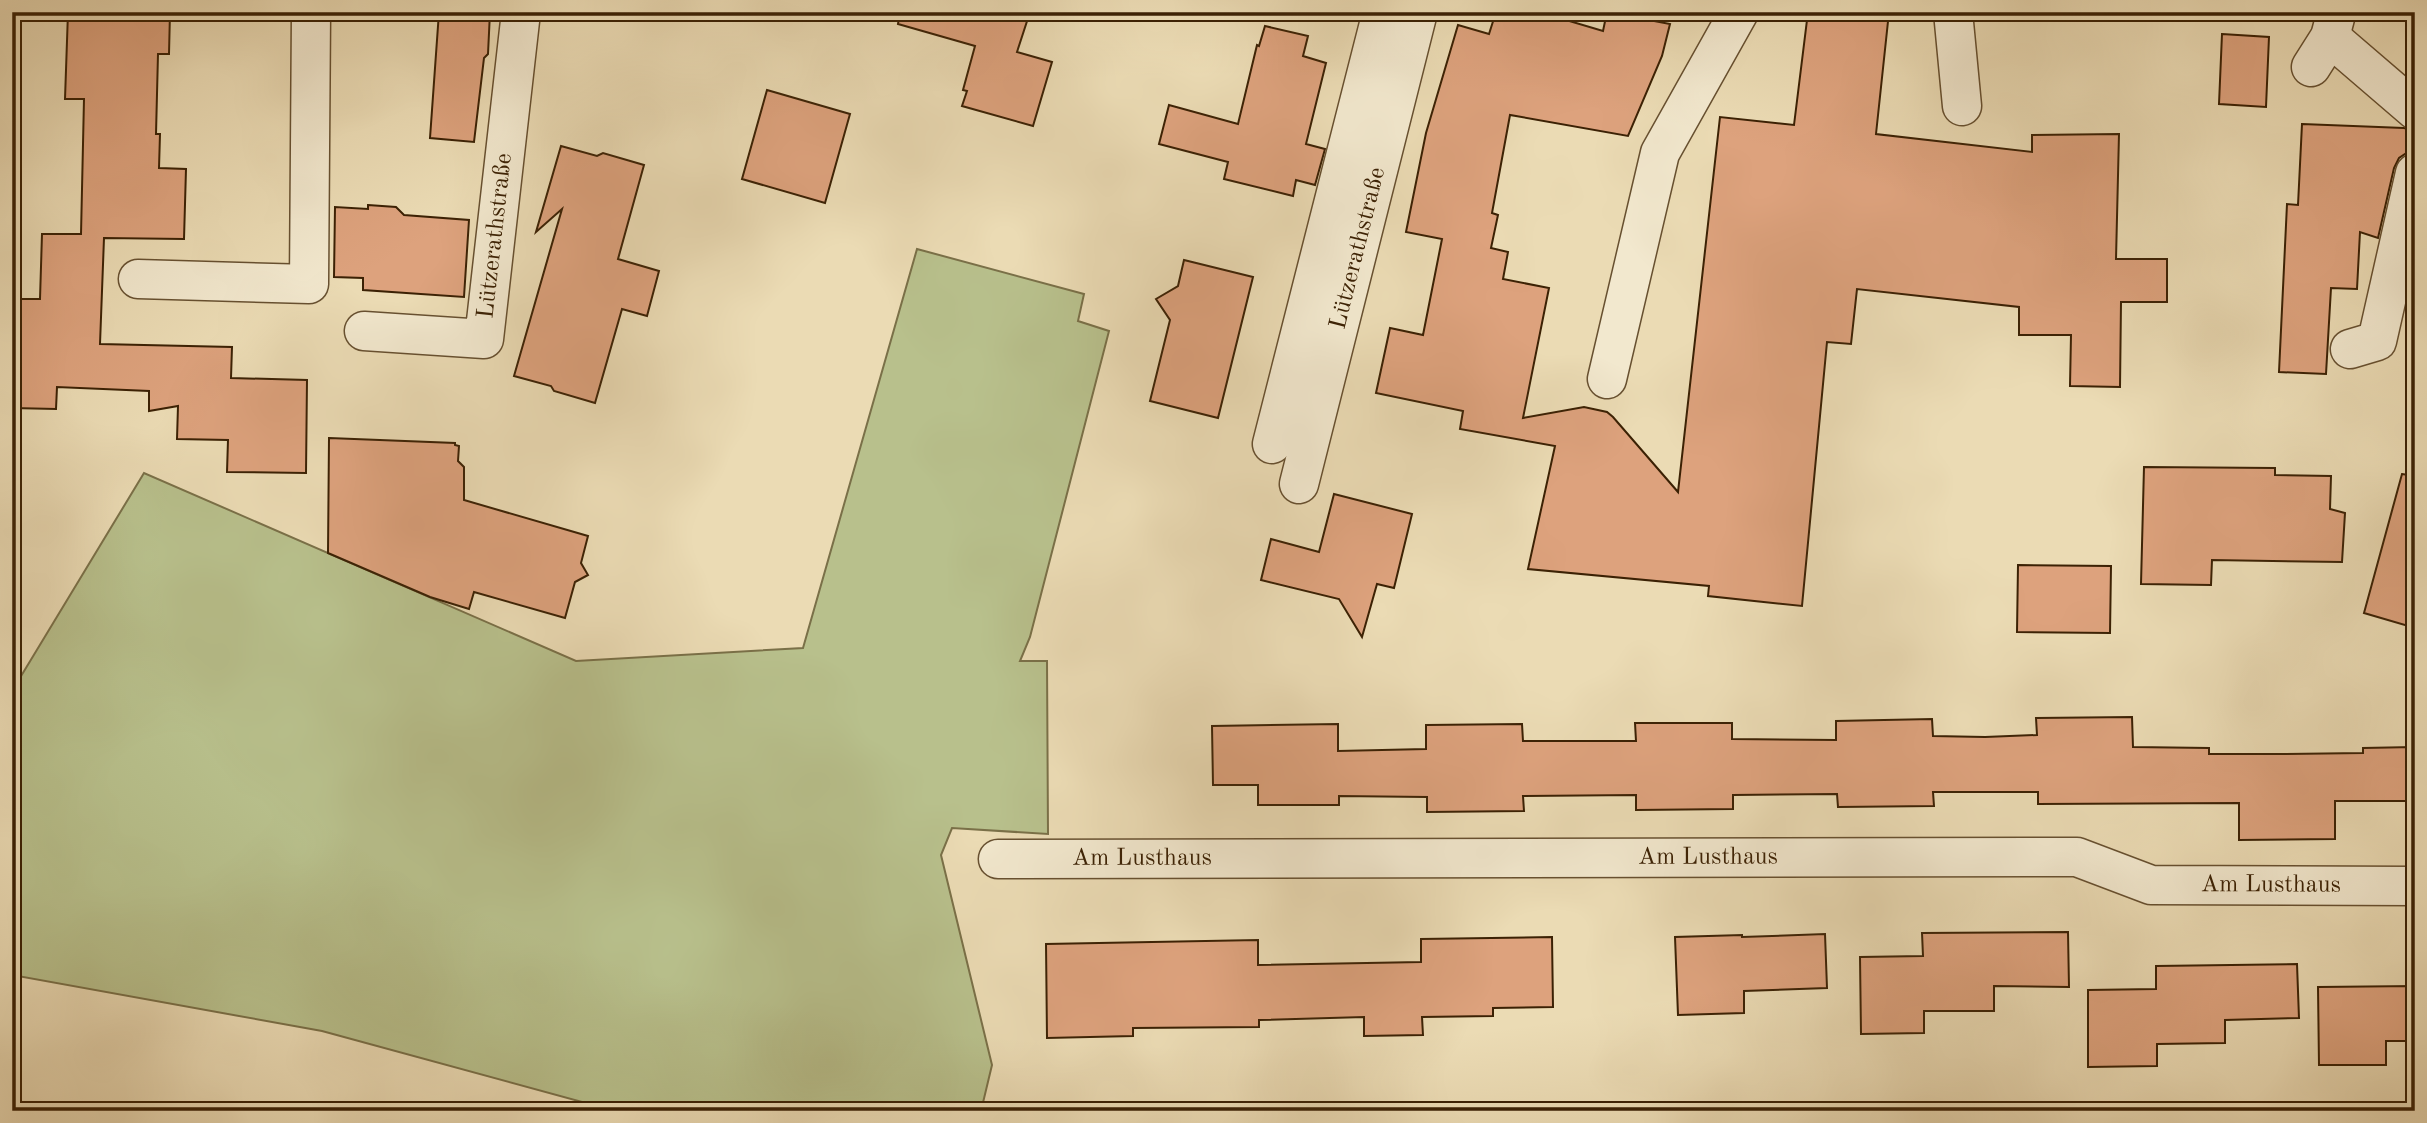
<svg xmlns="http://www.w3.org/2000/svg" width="2427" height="1123" font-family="'Old Standard TT',serif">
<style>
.green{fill:#b8c08c;stroke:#7a7048;stroke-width:2}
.building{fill:#dda27d;stroke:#3b2104;stroke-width:2}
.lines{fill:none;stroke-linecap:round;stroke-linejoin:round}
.minor-casing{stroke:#675030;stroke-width:41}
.minor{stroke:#f2e8ce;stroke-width:38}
.labels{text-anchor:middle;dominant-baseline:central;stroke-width:5;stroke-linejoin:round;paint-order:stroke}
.street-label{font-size:24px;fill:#3b2104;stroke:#f2e8ce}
</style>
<rect width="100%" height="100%" fill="#ebdbb4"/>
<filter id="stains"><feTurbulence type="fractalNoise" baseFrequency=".00286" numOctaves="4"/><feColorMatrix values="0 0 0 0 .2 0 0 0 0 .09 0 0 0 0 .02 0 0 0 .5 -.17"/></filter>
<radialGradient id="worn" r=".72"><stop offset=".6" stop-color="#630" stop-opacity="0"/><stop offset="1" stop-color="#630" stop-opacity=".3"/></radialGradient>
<path class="green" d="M 917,249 L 1084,294 L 1078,321 L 1109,331 L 1030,637 L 1020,661 L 1047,661 L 1048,834 L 952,828 L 941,855 L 992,1065 L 981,1111 L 615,1111 L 322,1031 L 12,975 L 12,691 L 144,473 L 576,661 L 803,648 Z"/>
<g class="building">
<path d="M 68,12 L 170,12 L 169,54 L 158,54 L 156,134 L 160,134 L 159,168 L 186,169 L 184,239 L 104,238 L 100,344 L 232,347 L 231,378 L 307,380 L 306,473 L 227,472 L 228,440 L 177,439 L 178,406 L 149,411 L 149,391 L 57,387 L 56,409 L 12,408 L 12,299 L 40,299 L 42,234 L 81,234 L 84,99 L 65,99 Z"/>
<path d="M 439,12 L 490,12 L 488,54 L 484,58 L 474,142 L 430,138 Z"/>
<path d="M 900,12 L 1030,12 L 1017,52 L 1052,62 L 1033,126 L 962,106 L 967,91 L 963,90 L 975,46 L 898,24 Z"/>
<path d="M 1496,12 L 1539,12 L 1603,31 L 1607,12 L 1670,24 L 1662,56 L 1628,136 L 1510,115 L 1492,213 L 1498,215 L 1491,248 L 1508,252 L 1503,279 L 1549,288 L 1523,418 L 1584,407 L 1607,412 L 1613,417 L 1678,492 L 1720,117 L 1794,125 L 1808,12 L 1889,12 L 1876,134 L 2032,152 L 2032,135 L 2119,134 L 2116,259 L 2167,259 L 2167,302 L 2121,302 L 2120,387 L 2070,386 L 2071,335 L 2019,335 L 2019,307 L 1857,289 L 1851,344 L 1827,342 L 1802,606 L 1708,596 L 1709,586 L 1528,569 L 1555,446 L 1460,429 L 1463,411 L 1376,393 L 1390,328 L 1423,335 L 1442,239 L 1406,232 L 1426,133 L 1458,25 L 1489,34 Z"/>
<path d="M 1265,26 L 1308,36 L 1303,56 L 1326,63 L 1306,144 L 1325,149 L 1315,185 L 1296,180 L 1293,196 L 1224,179 L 1228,162 L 1159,144 L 1169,105 L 1238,124 L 1257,45 L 1259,46 Z"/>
<path d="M 2222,34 L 2269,37 L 2266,107 L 2219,104 Z"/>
<path d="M 767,90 L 850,114 L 825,203 L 742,179 Z"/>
<path d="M 2302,124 L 2404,128 L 2415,131 L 2415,152 L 2408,152 L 2399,158 L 2394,168 L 2378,238 L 2360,232 L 2357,289 L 2331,288 L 2326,374 L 2279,372 L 2287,204 L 2298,205 Z"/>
<path d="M 561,146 L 597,156 L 603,153 L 644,165 L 618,259 L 659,271 L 647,316 L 622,309 L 595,403 L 554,391 L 551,386 L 514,376 L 562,209 L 536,232 Z"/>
<path d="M 368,205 L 396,207 L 404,215 L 469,220 L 464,297 L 363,290 L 363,278 L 334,277 L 335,207 L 368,209 Z"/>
<path d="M 1184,260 L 1253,277 L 1218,418 L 1150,401 L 1170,320 L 1156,299 L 1178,286 Z"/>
<path d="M 329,438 L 455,443 L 455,445 L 459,446 L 458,461 L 464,467 L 464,500 L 588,536 L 581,563 L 588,575 L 575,582 L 565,618 L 474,592 L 469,609 L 430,597 L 328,553 Z"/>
<path d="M 2144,467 L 2275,468 L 2275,475 L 2331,476 L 2330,509 L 2345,513 L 2342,562 L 2212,560 L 2211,585 L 2141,584 Z"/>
<path d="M 2402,474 L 2415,476 L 2415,628 L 2364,613 Z"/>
<path d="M 1334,494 L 1412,514 L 1394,588 L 1377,584 L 1362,637 L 1339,599 L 1261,580 L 1271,539 L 1319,552 Z"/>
<path d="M 2018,565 L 2111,566 L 2110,633 L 2017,632 Z"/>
<path d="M 2132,717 L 2133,747 L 2209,748 L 2209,754 L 2286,754 L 2363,753 L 2363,748 L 2414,747 L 2414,801 L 2335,801 L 2335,839 L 2239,840 L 2239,803 L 2038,804 L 2038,792 L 1933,792 L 1934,806 L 1838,807 L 1837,794 L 1733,795 L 1733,809 L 1636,810 L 1636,795 L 1523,796 L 1524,811 L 1427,812 L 1427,797 L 1339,796 L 1339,805 L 1258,805 L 1258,785 L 1213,785 L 1212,726 L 1338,724 L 1338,751 L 1426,749 L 1426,725 L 1522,724 L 1523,741 L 1636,741 L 1635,723 L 1732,723 L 1732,739 L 1836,740 L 1836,721 L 1932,719 L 1933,736 L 1985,737 L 2037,735 L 2036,718 Z"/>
<path d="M 2068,932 L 2069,987 L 1994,986 L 1994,1011 L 1924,1011 L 1924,1033 L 1861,1034 L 1860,957 L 1923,956 L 1922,933 Z"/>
<path d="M 1825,934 L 1827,988 L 1744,991 L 1744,1013 L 1678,1015 L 1675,937 L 1742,935 L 1742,937 Z"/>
<path d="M 1552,937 L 1553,1007 L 1493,1008 L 1493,1016 L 1422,1017 L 1423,1035 L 1364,1036 L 1364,1017 L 1259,1020 L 1259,1027 L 1133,1028 L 1133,1036 L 1047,1038 L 1046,944 L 1258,940 L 1258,965 L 1421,962 L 1421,939 Z"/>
<path d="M 2297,964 L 2299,1018 L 2225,1020 L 2225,1043 L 2157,1044 L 2157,1066 L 2088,1067 L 2088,990 L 2156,989 L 2156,966 Z"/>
<path d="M 2415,986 L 2415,1041 L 2386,1041 L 2386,1065 L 2319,1065 L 2318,987 Z"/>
</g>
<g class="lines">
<g class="minor-casing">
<g id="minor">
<path d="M 1953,12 L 1962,106"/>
<path d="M 2330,37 L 2415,110"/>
<path d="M 2311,67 L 2330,37 L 2336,14"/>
<path d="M 138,279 L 309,284 L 311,12"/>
<path id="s1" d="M 364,331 L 484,339 L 521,12"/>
<path d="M 2350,349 L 2377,341 L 2415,173"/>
<path d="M 1607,379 L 1660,153 L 1739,12"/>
<path d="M 1272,444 L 1382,12"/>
<path id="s2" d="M 1299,484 L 1418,12"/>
<path id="s3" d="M 998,859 L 2077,857 L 2151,885 L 2415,886"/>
</g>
</g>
<use href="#minor" class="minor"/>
</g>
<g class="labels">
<g class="street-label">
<text stroke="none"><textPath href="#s1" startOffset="224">Lützerathstraße</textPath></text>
<text stroke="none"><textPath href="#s2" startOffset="243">Lützerathstraße</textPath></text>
<text stroke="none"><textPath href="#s3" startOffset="710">Am Lusthaus</textPath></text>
<text stroke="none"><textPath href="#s3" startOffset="144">Am Lusthaus</textPath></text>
<text stroke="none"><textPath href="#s3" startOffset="1278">Am Lusthaus</textPath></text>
</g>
</g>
<rect width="2427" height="1123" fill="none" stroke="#ebdbb4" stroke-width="42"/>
<rect x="14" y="14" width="2399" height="1095" fill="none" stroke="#3b2104" stroke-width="3.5"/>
<rect x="21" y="21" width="2385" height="1081" fill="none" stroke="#3b2104" stroke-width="2"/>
<rect width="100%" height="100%" filter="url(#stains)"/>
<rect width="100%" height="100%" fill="url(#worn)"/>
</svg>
